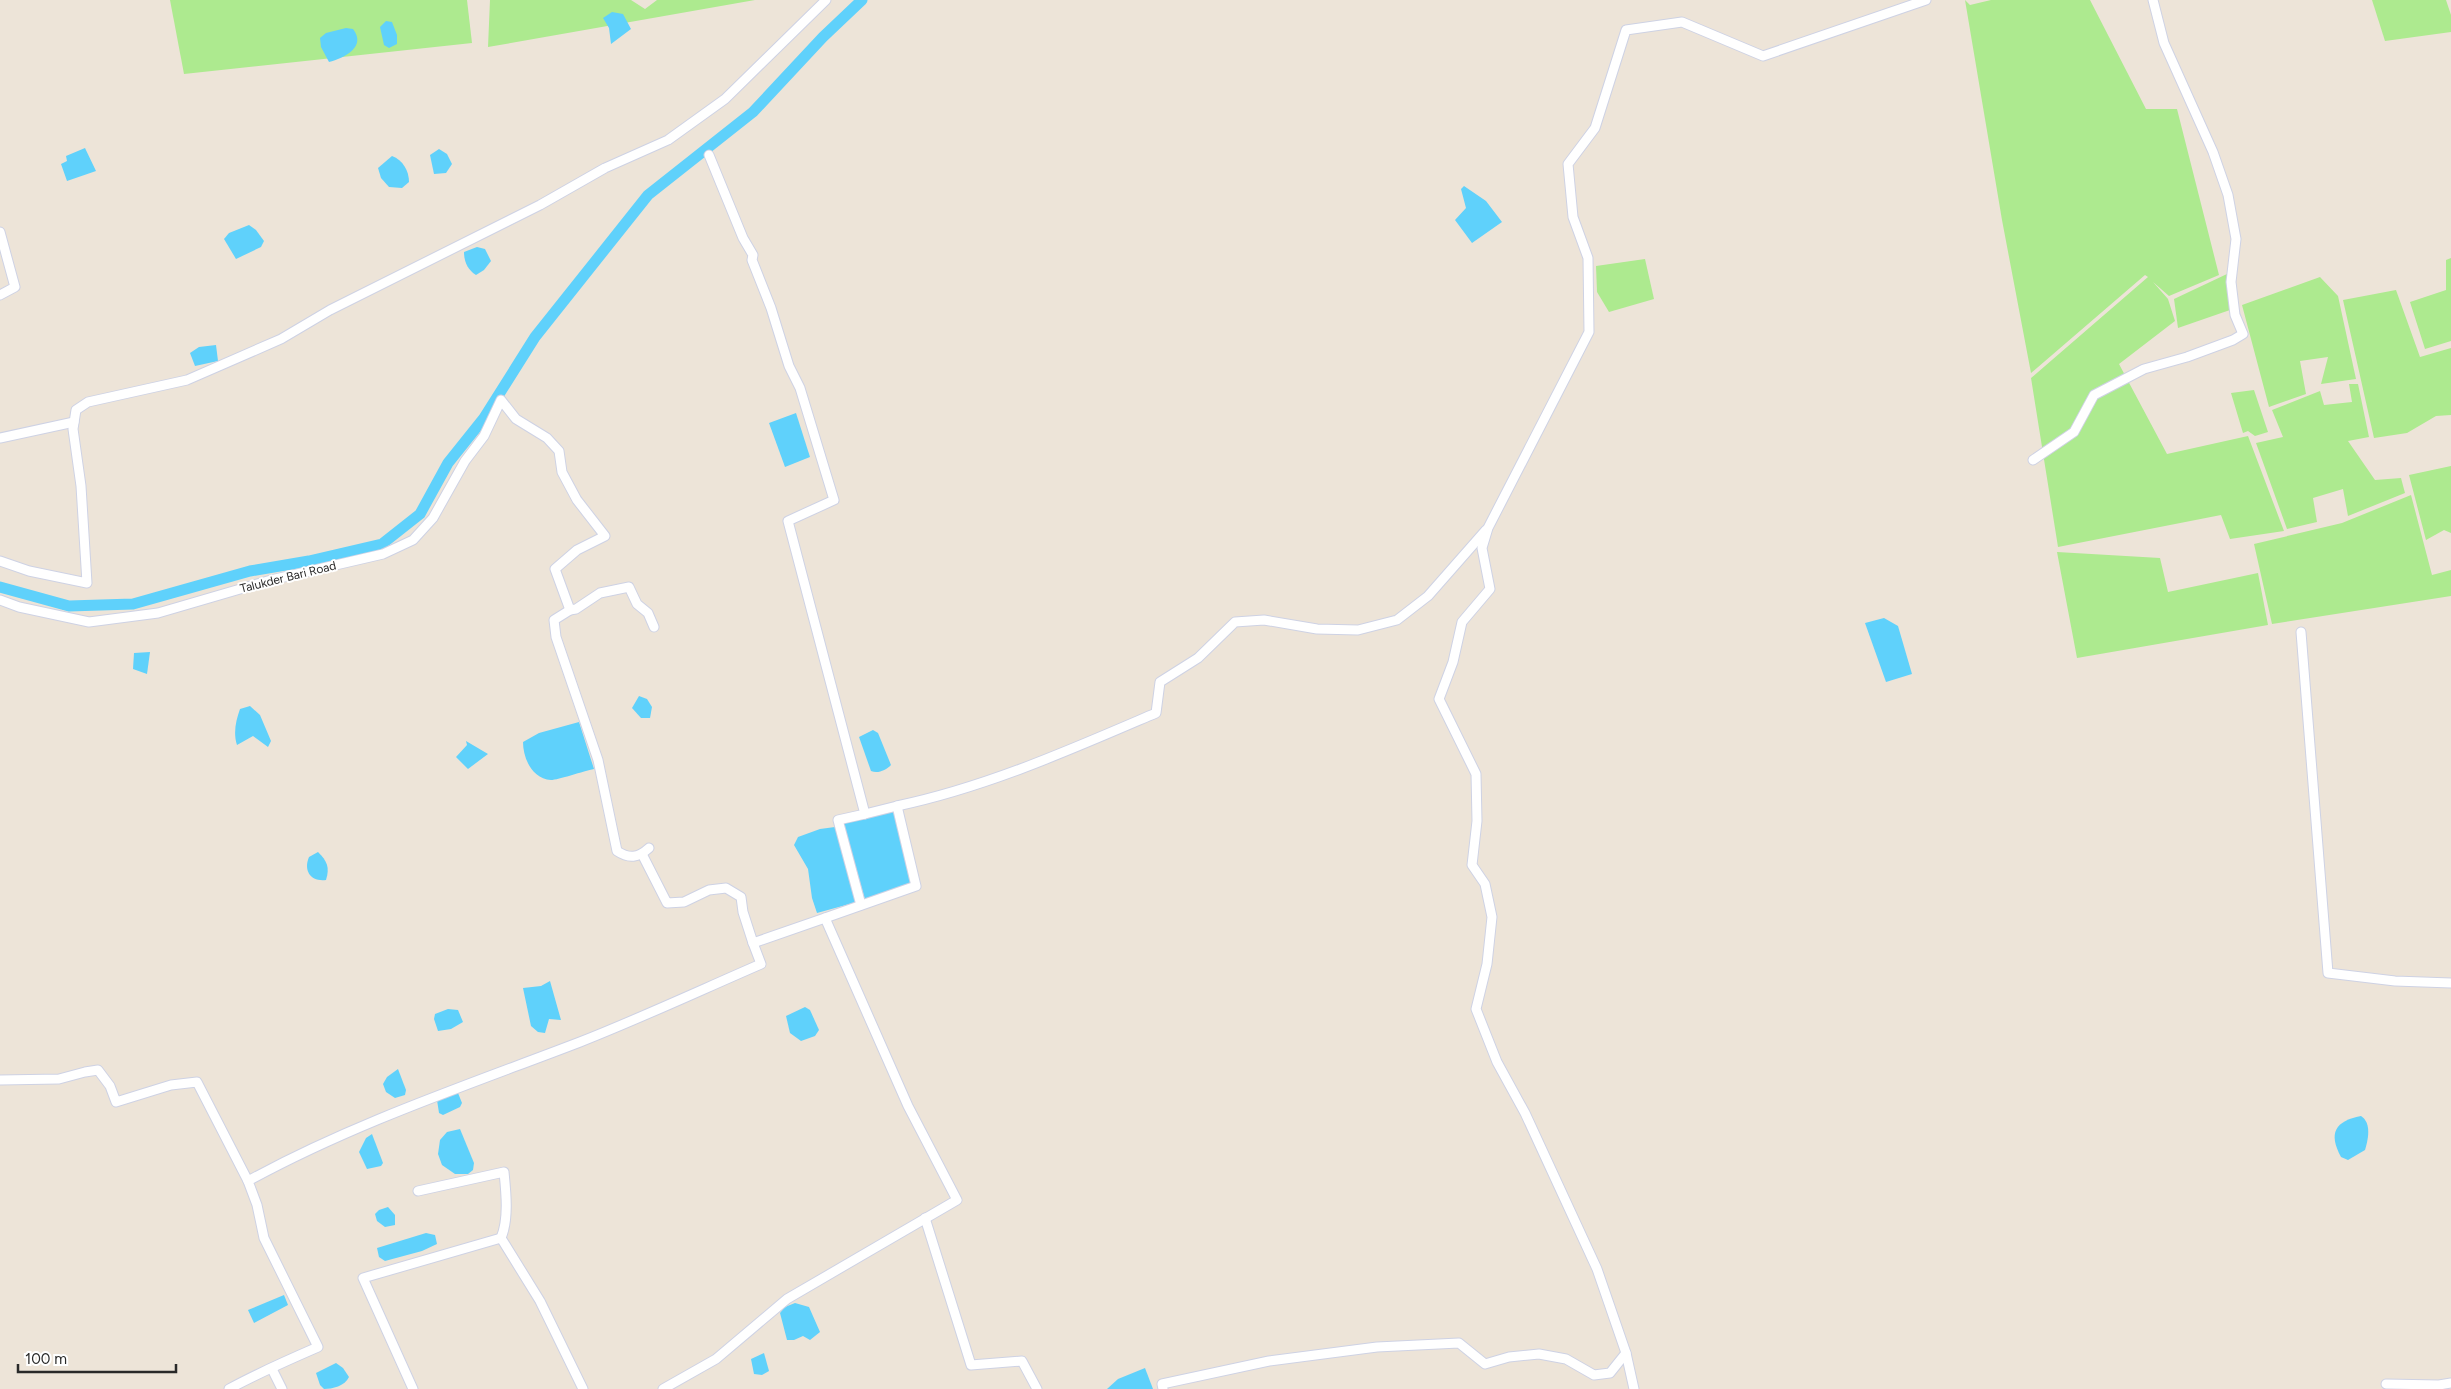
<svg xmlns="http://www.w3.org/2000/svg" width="2451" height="1389" font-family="Figtree,sans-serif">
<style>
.green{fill:#adea8f}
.water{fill:#5fd1fb}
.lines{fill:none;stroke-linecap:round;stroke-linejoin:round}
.canal{stroke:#5fd1fb;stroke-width:11}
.street-casing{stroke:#ced2e4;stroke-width:11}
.street{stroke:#fff;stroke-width:9}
.labels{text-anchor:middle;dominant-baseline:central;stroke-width:4;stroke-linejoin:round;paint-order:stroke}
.street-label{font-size:12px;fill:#292929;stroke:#fff}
</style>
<rect width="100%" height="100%" fill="#ede4d8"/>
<g class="green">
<path d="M 170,0 L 467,0 L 472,43 L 184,74 Z"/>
<path d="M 490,0 L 631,0 L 645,9 L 657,0 L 755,0 L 488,47 Z"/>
<path d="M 1965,0 L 1970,5 L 1991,0 L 2090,0 L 2146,109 L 2177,109 L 2219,275 L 2169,296 L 2153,282 L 2168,299 L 2175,321 L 2119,364 L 2167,454 L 2248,436 L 2284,531 L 2230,539 L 2221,515 L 2058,547 L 2031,378 L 2148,277 L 2145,275 L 2031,373 L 2002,220 Z"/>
<path d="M 2372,0 L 2446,0 L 2451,15 L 2451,32 L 2385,41 Z"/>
<path d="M 2451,258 L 2451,341 L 2425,349 L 2410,302 L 2446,290 L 2446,260 Z"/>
<path d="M 1645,259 L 1654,299 L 1609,312 L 1597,292 L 1596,266 Z"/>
<path d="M 2227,274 L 2230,310 L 2178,328 L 2174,299 Z"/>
<path d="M 2320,277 L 2338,296 L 2356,379 L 2321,384 L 2328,357 L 2300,361 L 2306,394 L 2269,407 L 2242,305 Z"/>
<path d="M 2396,290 L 2420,357 L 2451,348 L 2451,415 L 2436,416 L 2407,433 L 2374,438 L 2343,300 Z"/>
<path d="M 2349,384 L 2358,384 L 2369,437 L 2348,441 L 2375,480 L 2401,478 L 2405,493 L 2348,516 L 2343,489 L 2313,498 L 2317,522 L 2287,529 L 2256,443 L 2283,437 L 2272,410 L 2320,391 L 2324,405 L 2352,402 Z"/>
<path d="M 2254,390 L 2268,432 L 2255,436 L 2248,431 L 2243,433 L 2231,393 Z"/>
<path d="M 2451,466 L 2451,533 L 2444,530 L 2426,540 L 2409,475 Z"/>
<path d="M 2411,495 L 2432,575 L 2451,570 L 2451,596 L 2272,624 L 2254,544 L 2342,523 Z"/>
<path d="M 2057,552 L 2160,558 L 2168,592 L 2258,573 L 2268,625 L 2077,658 Z"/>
</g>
<g class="water">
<path d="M 612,12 L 623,14 L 631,29 L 611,44 L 609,28 L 603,18 Z"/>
<path d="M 386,21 L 392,22 L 397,35 L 397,44 L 389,48 L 384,45 L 380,27 Z"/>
<path d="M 346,28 L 353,29 C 367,47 344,58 329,62 L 321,47 L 320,38 L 326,33 Z"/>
<path d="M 85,148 L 96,171 L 67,181 L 61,164 L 67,161 L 66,156 Z"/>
<path d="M 439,149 L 447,154 L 452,164 L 446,173 L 434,174 L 430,155 Z"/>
<path d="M 392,156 C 403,160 409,171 409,182 L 402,188 L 389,187 L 381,178 L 378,168 Z"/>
<path d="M 1464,186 L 1486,201 L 1502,222 L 1472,243 L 1455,220 L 1466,208 L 1461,189 Z"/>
<path d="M 249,225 L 256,230 L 264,241 L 261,247 L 236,259 L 224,239 L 229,233 Z"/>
<path d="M 477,247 L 485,249 L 491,261 L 484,270 L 476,275 C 468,270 464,262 464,252 Z"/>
<path d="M 216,345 L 218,361 L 195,366 L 190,353 L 199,347 Z"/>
<path d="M 796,413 L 810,457 L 785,467 L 769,423 Z"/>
<path d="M 1884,618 L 1898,626 L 1912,674 L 1886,682 L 1865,623 Z"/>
<path d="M 150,652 L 147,674 L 133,669 L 134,653 Z"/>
<path d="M 639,696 L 647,699 L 652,707 L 650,718 L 641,718 L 632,708 Z"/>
<path d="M 250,706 L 260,715 L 271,741 L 268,747 L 253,736 L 237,745 C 233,733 236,720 240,709 Z"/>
<path d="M 579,722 L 594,769 C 584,771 558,780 551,780 C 532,779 523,758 523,742 L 539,733 Z"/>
<path d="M 873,730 L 878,733 L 891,765 C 886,770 878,774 871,771 L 859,737 Z"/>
<path d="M 466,741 L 488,754 L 468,769 L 456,757 L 467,745 Z"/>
<path d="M 893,810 L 911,884 L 865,900 L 843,822 Z"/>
<path d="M 835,827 L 857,902 L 817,913 L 812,898 L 808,869 L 794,845 L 798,837 L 820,829 Z"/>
<path d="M 318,852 C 327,861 330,867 326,880 C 311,882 303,871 309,857 Z"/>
<path d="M 550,981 L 561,1020 L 549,1019 L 545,1033 L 538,1032 L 531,1026 L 523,988 L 541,986 Z"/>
<path d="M 805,1007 L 810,1010 L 819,1030 L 815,1036 L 801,1041 L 790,1033 L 786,1016 Z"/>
<path d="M 448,1009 L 458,1010 L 463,1022 L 451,1029 L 438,1031 L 434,1019 L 435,1014 Z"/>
<path d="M 398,1069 L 406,1090 L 405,1095 L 395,1098 L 386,1092 L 383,1084 L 387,1077 Z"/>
<path d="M 458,1093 L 462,1103 L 460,1107 L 443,1115 L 439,1113 L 437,1100 Z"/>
<path d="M 2361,1116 C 2372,1123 2368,1140 2365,1150 L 2348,1160 L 2341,1157 C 2328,1133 2335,1121 2361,1116 Z"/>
<path d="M 460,1129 L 474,1163 L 473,1170 L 468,1174 L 455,1174 L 442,1165 L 438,1154 L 440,1140 L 447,1132 Z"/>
<path d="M 372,1134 L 383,1163 L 381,1166 L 367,1169 L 359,1152 L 366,1138 Z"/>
<path d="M 388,1207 L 395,1215 L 395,1225 L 385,1227 L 377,1221 L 375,1214 L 379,1210 Z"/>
<path d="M 426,1233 L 435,1235 L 437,1244 L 422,1251 L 385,1261 L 379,1257 L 377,1248 Z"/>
<path d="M 284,1295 L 288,1305 L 254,1323 L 248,1310 Z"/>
<path d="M 795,1303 L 809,1307 L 820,1332 L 810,1340 L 803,1336 L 794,1340 L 787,1340 L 780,1313 L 785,1307 Z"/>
<path d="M 764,1353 L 769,1371 L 762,1375 L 754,1374 L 751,1359 Z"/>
<path d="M 336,1363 L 343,1368 L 349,1377 C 345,1386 332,1389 324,1389 L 320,1385 L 316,1373 Z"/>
<path d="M 1145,1368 L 1153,1389 L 1107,1389 L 1118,1379 Z"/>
</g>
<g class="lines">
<path class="canal" d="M 0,587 L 69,606 L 133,604 L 250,571 L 309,561 L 382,544 L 420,514 L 448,463 L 484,418 L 535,337 L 648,195 L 753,112 L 823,37 L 862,0"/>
<g class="street-casing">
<g id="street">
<path d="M 709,155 L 743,238 L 753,255 L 752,260 L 771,308 L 789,366 L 800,388 L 834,500 L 788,521 L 865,814 L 838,820 L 861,905"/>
<path d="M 0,232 L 15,287 L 0,295"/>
<path d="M 0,438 L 74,422"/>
<path d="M 2033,460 L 2074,432 L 2094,395 L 2144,369 L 2187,357 L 2233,340 L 2243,334 L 2235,315 L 2231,282 L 2236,239 L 2228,195 L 2213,152 L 2164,43 L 2153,0"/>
<path d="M 0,561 L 29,571 L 87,583 L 81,486 L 73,429 L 76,410 L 88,402 L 187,380 L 281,339 L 330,310 L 540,205 L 605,168 L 668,140 L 725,99 L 826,0"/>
<path d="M 0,600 L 19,607 L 89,622 L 158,613 L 271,580 L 383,554 L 413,540 L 433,518 L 465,461 L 484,436 L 501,400 L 516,419 L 547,438 L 559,451 L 562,472 L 577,500 L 605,536 L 577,550 L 555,569 L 570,610 L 576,609 L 600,593 L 629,587 L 637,604 L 648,613 L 654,627"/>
<path d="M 570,610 L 554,620 L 556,637 L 598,760 L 617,851 C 629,859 638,858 649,848"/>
<path d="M 2301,632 L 2328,973 L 2395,981 L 2451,983"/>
<path d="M 865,814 L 897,806"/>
<path d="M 642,854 L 667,903 L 684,902 L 709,890 L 726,888 L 741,897 L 743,912 L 753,943 L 825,918"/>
<path d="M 0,1080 L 59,1079 L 85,1072 L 98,1070 L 110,1086 L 116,1102 L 171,1085 L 197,1082 L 248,1181"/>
<path d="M 418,1191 L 504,1172 C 506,1192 509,1219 501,1238"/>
<path d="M 925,1218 L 971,1365 L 1022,1361 L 1037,1389"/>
<path d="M 501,1238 L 540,1301 L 583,1389"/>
<path d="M 272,1369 L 282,1389"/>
<path d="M 2386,1384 L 2439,1385 L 2451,1383"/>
<path d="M 229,1389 C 258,1373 288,1360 318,1347 L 264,1238 L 257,1205 L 248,1181 C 354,1123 468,1085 580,1042 C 641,1018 701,990 761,964 L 753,943"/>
<path d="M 413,1389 L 363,1278 L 501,1238"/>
<path d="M 663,1389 L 716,1359 L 787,1299 L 957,1200 L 908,1106 L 825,918 L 916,886 L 897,806 C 987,787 1072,749 1156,713 L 1160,682 L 1198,658 L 1235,622 L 1264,620 L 1317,629 L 1358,630 L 1397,620 L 1428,596 L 1486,530"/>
<path d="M 1163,1389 L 1162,1384 L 1269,1361 L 1377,1347 L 1459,1343 L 1485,1364 L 1509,1357 L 1539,1354 L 1566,1359 L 1594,1375 L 1610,1373 L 1626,1353"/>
<path d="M 1634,1389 L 1626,1353 L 1597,1269 L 1525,1113 L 1497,1062 L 1476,1009 L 1487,964 L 1492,917 L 1485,884 L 1472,865 L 1477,821 L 1476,774 L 1439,699 L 1453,662 L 1462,622 L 1490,589 L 1482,548 L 1488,528 L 1589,332 L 1588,258 L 1573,217 L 1568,164 L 1595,128 L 1626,30 L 1682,22 L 1763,56 L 1926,0"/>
</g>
</g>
<use href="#street" class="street"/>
</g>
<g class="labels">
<g class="street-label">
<text transform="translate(288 577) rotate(-14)">Talukder Bari Road</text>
</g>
</g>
<path d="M18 1364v8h158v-8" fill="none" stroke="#292929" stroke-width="2.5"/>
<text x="25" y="1364" font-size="15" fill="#292929" stroke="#ffffff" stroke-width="4" paint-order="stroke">100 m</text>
</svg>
